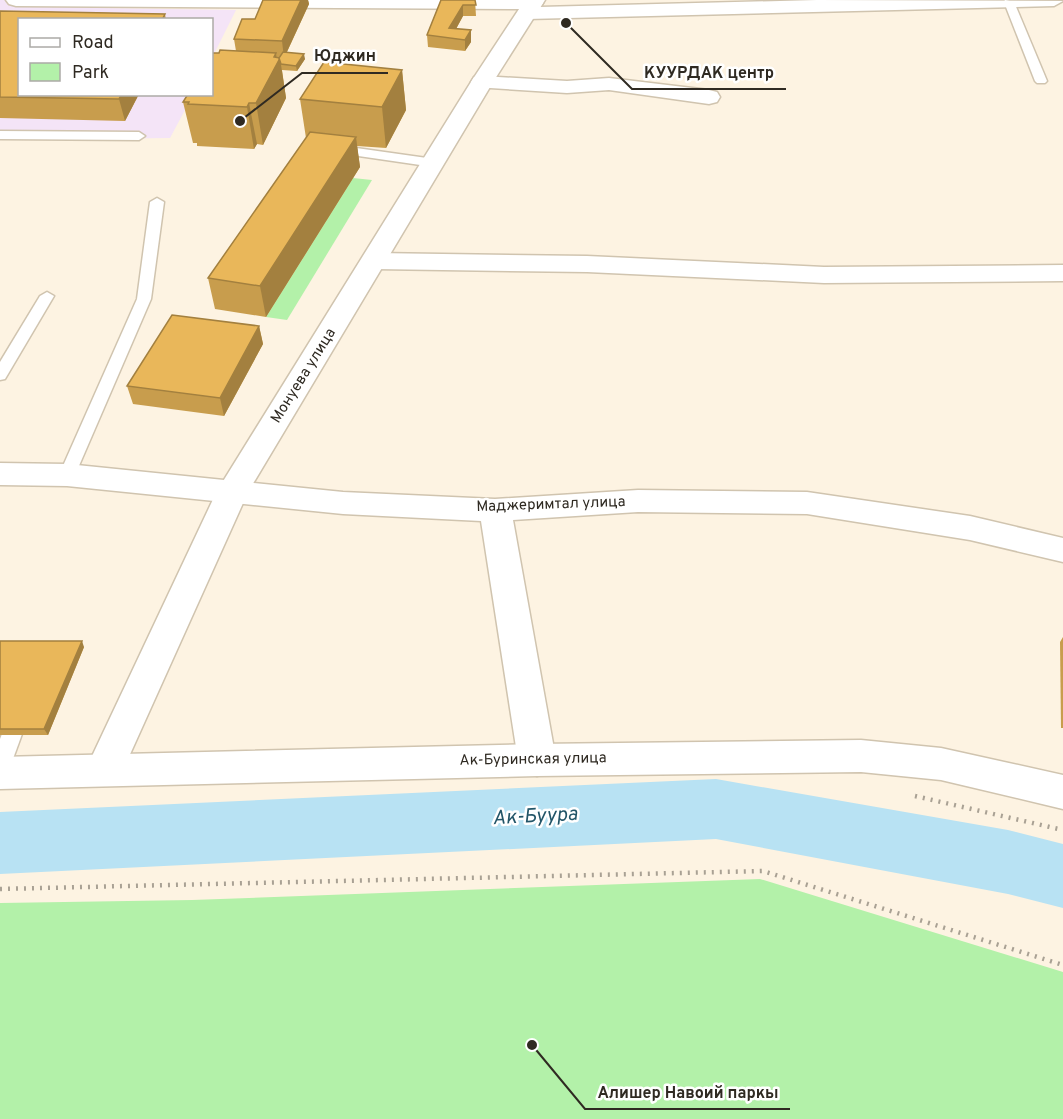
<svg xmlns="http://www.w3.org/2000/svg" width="1063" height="1119" font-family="Overpass,sans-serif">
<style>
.commercial{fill:#f4e4f7}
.green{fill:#b3f1a9}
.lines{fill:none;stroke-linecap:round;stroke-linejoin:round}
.river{fill:#b8e2f3;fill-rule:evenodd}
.service-casing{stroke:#d0c4af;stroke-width:3}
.minor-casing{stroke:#d0c4af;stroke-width:3}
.tertiary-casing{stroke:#d0c4af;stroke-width:3}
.secondary-casing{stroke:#d0c4af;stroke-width:3}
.path{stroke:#a9a194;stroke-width:4.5;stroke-dasharray:2 6;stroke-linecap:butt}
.service{fill:#fff;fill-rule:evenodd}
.minor{fill:#fff;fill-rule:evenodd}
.tertiary{fill:#fff;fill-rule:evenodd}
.secondary{fill:#fff;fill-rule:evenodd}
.wall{fill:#c89d4d}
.shaded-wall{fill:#a3803f}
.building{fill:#e9b75a;stroke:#a3803f;stroke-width:1.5}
.labels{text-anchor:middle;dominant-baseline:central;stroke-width:5;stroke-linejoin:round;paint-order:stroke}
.street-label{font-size:15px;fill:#2f2a22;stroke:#fff}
.near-water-label{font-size:20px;font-style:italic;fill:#225568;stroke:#fff}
.leader{fill:none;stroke:#2f2a22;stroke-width:2}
.callout-dot{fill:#2f2a22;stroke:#fff;stroke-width:2}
.callout-label{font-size:16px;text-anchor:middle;font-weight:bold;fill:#2f2a22;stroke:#fff;stroke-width:5;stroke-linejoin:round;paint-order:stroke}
</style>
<rect width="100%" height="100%" fill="#fdf3e2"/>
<path class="commercial" d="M 0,0 L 106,0 L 100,8 L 236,10 L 212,58 L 212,20 L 20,20 L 20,94 L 193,95 L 170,138 L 0,140 Z"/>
<g class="green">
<path d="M 353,178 L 372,180 L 287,320 L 266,317 Z"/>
<path d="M 760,879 L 1063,972 L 1063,1119 L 0,1119 L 0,903 L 192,900 Z"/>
</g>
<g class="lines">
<path class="river" d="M 716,779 L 1008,830 L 1063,844 L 1063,908 L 1008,894 L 716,839 L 0,874 L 0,812 Z"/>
<g class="service-casing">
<g id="service">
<path d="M 1005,0 L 1014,2 L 1047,81 L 1045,83 L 1037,83 L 1035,81 L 1004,2 Z"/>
<path d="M 0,131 L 139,132 L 145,136 L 139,140 L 0,139 Z"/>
<path d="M 335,145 L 434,159 L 440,163 L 434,167 L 331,152 L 329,149 Z"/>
<path d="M 157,198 L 164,202 L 151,299 L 75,475 L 73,479 L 61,479 L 59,475 L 137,299 L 150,202 Z"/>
<path d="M 47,292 L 54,296 L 5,379 L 0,380 L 0,362 L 40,296 Z"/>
<path d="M 20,704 L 27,706 L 30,712 L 10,767 L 7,773 L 0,776 L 0,739 L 13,706 Z"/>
</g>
</g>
<g class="minor-casing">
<g id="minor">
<path d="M 6,0 L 541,0 L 543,3 L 540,7 L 817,0 L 1063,1 L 1054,6 L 527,19 L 520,17 L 517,13 L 520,9 L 16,6 L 9,4 Z"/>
<path d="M 482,76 L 567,81 L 609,78 L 709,90 L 717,92 L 720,97 L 717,102 L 709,104 L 609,90 L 567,93 L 474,87 L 471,82 L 474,77 Z"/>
<path d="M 375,253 L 587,256 L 824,267 L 1063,265 L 1063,281 L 824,283 L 587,272 L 375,269 L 366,266 L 362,261 L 366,256 Z"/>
<path d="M 0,463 L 67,464 L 343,492 L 495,499 L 638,490 L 807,492 L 970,516 L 1063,538 L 1063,562 L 970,540 L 807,514 L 638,512 L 513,520 L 556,760 L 550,771 L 537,776 L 524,771 L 518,760 L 481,521 L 343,514 L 67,486 L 0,485 Z"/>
</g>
</g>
<g class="tertiary-casing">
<path id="tertiary" d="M 861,740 L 941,748 L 1063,775 L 1063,809 L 941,780 L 861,772 L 537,776 L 0,789 L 0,757 L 537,744 Z"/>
</g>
<g class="secondary-casing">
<path id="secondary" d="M 525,0 L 545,0 L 493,82 L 248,492 L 118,781 L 105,785 L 92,781 L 86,769 L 217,491 L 471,82 Z"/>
</g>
<g class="path">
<path d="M 915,796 L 1063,830"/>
<path d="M 0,889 L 763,871 L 1063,965"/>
</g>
<use href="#service" class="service"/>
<use href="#minor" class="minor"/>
<use href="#tertiary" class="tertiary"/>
<use href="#secondary" class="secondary"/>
</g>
<g class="wall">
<path d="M 263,0 L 308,0 L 309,4 L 287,52 L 305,59 L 297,71 L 282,70 L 286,98 L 263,145 L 257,144 L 254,149 L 197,146 L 197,143 L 193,143 L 183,102 L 236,51 L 234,39 L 255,19 Z"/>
<path d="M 441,0 L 475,0 L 476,16 L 463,16 L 456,29 L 471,30 L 471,42 L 465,51 L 428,47 L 427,35 Z"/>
<path d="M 0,11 L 165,14 L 166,20 L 20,20 L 20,94 L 139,94 L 125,121 L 0,118 Z"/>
<path d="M 402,70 L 406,110 L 386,148 L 357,146 L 360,167 L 266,317 L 215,309 L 208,278 L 306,138 L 300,99 Z"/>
<path d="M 259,326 L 263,344 L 224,416 L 133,404 L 127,386 Z"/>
<path d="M 1063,637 L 1063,728 L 1061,728 L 1060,642 Z"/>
<path d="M 0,641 L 84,647 L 48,735 L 0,735 Z"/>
</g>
<g class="shaded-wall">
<path d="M 301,0 L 308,0 L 309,4 L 284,58 L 282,41 Z"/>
<path d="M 463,5 L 463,16 L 451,38 L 449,28 Z"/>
<path d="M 471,30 L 471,42 L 465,51 L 465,40 Z"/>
<path d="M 276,53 L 277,62 L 280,58 L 286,98 L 263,145 L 256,103 Z"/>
<path d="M 304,54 L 305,59 L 297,71 L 296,66 Z"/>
<path d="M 402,70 L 406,110 L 386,148 L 382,107 Z"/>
<path d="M 122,94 L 139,94 L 125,121 L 119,99 Z"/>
<path d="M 249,103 L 257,144 L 254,149 L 247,107 Z"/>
<path d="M 356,137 L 360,167 L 266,317 L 260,286 Z"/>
<path d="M 259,326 L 263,344 L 224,416 L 220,398 Z"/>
<path d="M 82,641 L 84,647 L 48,735 L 44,729 Z"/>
</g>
<g class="building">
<path d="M 263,0 L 301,0 L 282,41 L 234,39 L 242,19 L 255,19 Z"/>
<path d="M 441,0 L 475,0 L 476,5 L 463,5 L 449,28 L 471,30 L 465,40 L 427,35 Z"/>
<path d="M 0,11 L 165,14 L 162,20 L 20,20 L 20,94 L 122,94 L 119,99 L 0,97 Z"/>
<path d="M 220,50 L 276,53 L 274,57 L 280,58 L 256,103 L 249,103 L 247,107 L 188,104 L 189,102 L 183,102 L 188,94 L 212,94 L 212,53 L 219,53 Z"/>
<path d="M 283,52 L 304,54 L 296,66 L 281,64 L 279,58 Z"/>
<path d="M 324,62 L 402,70 L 382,107 L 300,99 Z"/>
<path d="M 310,132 L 356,137 L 260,286 L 208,278 Z"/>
<path d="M 172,315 L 259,326 L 220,398 L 127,386 Z"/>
<path d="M 0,641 L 82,641 L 44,729 L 0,729 Z"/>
</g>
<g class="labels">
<g class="street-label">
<text transform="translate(304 376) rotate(-58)">Монуева улица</text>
<text transform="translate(551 505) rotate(-2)">Маджеримтал улица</text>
<text transform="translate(533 760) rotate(-1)">Ак-Буринская улица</text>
</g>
<g class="near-water-label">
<text transform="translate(535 817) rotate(-3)">Ак-Буура</text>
</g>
</g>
<path class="leader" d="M240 121L302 73H388M566 23L632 89H786M532 1045L585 1109H790"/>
<g class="callout-dot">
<circle cx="240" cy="121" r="6"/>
<circle cx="566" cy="23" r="6"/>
<circle cx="532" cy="1045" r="6"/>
</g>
<g class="callout-label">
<text x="345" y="61">Юджин</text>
<text x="709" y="78">КУУРДАК центр</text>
<text x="688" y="1098">Алишер Навоий паркы</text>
</g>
<rect x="18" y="18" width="195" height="78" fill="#ffffff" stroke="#acaaa7" stroke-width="1.5"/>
<rect x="30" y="38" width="30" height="9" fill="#ffffff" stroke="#acaaa7" stroke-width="1.5"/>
<text x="72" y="48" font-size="18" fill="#2f2a22">Road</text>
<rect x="30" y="63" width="30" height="18" fill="#b3f1a9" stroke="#acaaa7" stroke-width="1.5"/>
<text x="72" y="78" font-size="18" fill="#2f2a22">Park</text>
</svg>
